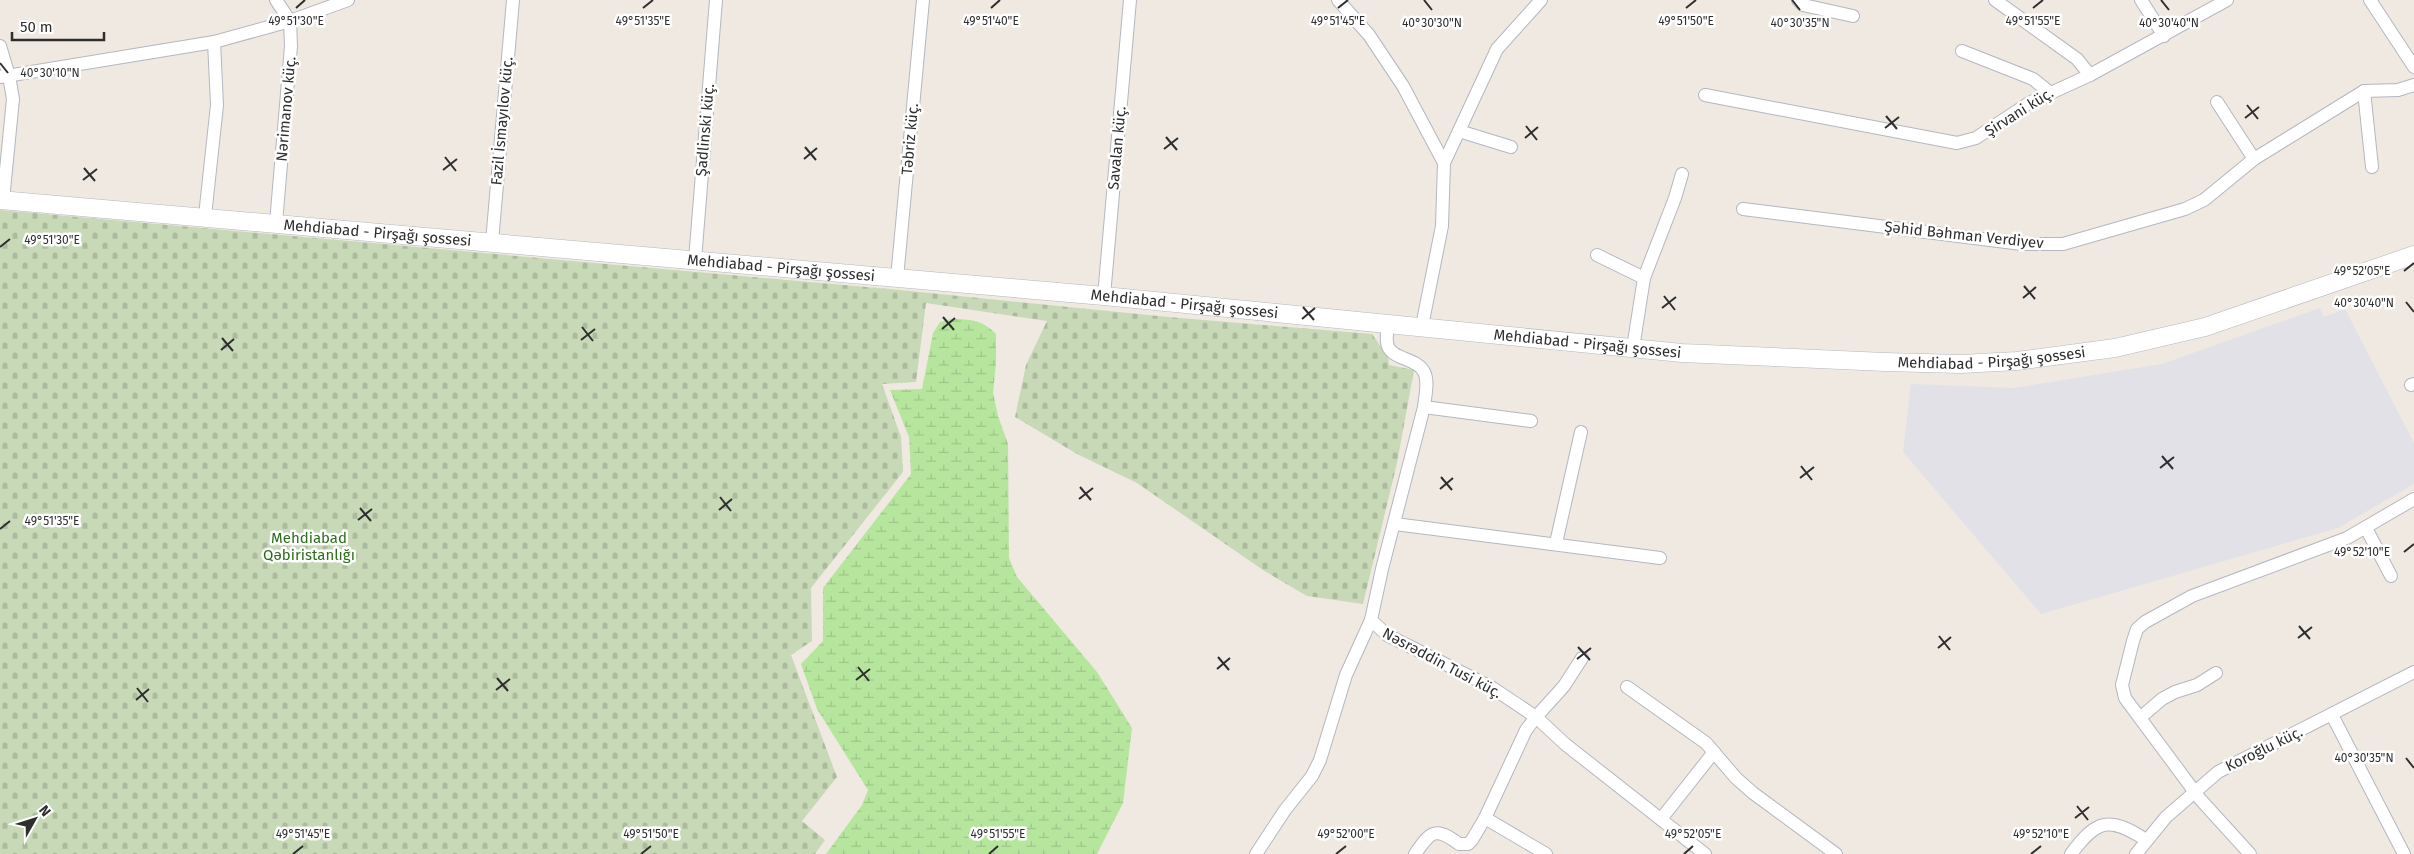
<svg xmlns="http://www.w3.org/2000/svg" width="2414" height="854" font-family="'Fira Sans',sans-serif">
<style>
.industrial{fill:#e3e1e8}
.wetland{fill:url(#wetland-marsh)}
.cemetery{fill:url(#cemetery-stones)}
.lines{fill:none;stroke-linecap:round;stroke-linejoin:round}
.minor-casing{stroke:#b4b7c1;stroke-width:14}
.secondary-casing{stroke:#b4b7c1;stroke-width:19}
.minor{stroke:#fff;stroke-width:12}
.secondary{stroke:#fff;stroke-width:18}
.ticks{fill:none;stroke:#2e2e2e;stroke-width:2}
.labels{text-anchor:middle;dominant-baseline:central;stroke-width:5;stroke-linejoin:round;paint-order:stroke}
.street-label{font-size:15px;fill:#2e2e2e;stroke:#fff}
.park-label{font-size:15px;fill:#2c6e1b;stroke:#fff}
.ticks-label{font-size:12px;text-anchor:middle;fill:#2e2e2e;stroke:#fff;stroke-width:5;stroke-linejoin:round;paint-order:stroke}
</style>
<defs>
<pattern id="wetland-marsh" width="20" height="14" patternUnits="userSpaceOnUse" patternTransform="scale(1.25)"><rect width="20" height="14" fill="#b6e59e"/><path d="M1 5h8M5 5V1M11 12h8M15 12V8" fill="none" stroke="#9dc588"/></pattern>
<pattern id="cemetery-stones" width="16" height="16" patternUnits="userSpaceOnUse" patternTransform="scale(1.25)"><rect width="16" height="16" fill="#c8d9b8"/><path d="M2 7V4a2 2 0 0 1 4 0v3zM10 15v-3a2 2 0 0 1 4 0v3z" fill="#acbb9e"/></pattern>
</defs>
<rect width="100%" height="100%" fill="#efe9e1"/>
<path class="industrial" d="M 2320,308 L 2324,317 L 2345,309 L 2414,443 L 2414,484 L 2338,528 L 2041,614 L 1903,452 L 1911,384 L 2014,388 L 2162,364 Z"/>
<path class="wetland" d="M 951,319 C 969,319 983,320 996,334 L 996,363 L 993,393 L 998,416 L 1008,444 L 1009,558 L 1017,577 L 1097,672 L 1132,728 L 1123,803 L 1097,854 L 826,854 L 862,805 L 868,790 L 817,709 L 801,664 L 823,641 L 823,588 L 911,474 L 909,437 L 890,390 L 922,389 L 933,333 L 940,322 Z"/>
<path class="cemetery" d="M 0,210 L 900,290 L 1168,317 L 1372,334 L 1388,357 L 1389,365 L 1414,370 L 1397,463 L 1363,604 L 1307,596 L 1263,570 L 1137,483 L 1077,454 L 1015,417 L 1026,365 L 1047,321 L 926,303 L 916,382 L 882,384 L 901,437 L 903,472 L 811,588 L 812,641 L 791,655 L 837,777 L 802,821 L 825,840 L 815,854 L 0,854 Z"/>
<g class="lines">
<g class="minor-casing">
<g id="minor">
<path d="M 1338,0 L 1369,35 L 1403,86 L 1444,163 L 1442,226 L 1422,326"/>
<path d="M 1798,0 L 1803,5 L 1853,16"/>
<path d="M 1995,0 L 2077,59 L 2090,75"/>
<path d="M 2141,0 L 2164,36"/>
<path d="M 2370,0 L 2414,67"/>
<path d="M 0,46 L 9,76 L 13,99 L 3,200"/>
<path d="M 1962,51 L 2033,79 L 2049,92"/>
<path d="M 0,77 L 214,42 L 290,21 L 348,0"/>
<path d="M 2364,91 L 2372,167"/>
<path d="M 1705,95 L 1957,143 L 1976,138 L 2029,103 L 2090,75 L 2227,0"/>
<path d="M 2217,102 L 2254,159"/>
<path d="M 1459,131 L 1511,147"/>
<path d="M 1444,163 L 1497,49 L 1541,0"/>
<path d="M 1743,209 L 2022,244 L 2063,244 L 2185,209 L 2204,200 L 2254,159 L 2364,91 L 2398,90 L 2414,85"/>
<path d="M 205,216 L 217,105 L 214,42"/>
<path d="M 276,223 L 291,46 L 290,21 L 276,0"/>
<path d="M 492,242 L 513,0"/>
<path d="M 1597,255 L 1644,278"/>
<path d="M 695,260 L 716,0"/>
<path d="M 897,278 L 923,0"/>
<path d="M 1104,296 L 1130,0"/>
<path d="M 1388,322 C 1388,329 1386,336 1387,342 C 1388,360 1417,357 1424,372 C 1429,381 1425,397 1424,407 L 1382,569 L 1371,620 L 1387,635 L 1491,687 L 1536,717 L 1526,730 L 1485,818 L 1472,840 L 1468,844 L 1459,844 C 1435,826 1431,831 1415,854"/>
<path d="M 1633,348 L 1644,278 L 1675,198 L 1682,174"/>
<path d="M 2411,385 L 2414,384"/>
<path d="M 1424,407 L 1531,421"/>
<path d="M 1395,524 L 1660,558"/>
<path d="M 2366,528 L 2391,576"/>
<path d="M 1556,543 L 1581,432"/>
<path d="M 1582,658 L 1564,686 L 1536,717 L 1565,744 L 1705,854"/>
<path d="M 1627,687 L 1706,743 L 1736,778 L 1753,793 L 1836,854"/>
<path d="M 2332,715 L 2404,854"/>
<path d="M 2141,717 L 2162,699 L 2175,692 L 2197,685 L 2216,673"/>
<path d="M 1485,818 L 1546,854"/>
<path d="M 1661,819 L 1714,752"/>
<path d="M 1256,854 L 1285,810 L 1312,776 L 1320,760 L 1346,675 L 1371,620"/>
<path d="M 2071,854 C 2097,819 2109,816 2146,840"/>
<path d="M 2136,854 L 2166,817 L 2218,772 L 2414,672"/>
<path d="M 2250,854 L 2200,799 L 2125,698 L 2122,685 L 2133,641 L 2137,629 L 2145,622 L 2192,596 L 2347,538 L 2414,499"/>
</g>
</g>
<g class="secondary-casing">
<g id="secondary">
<path id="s1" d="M 0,200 L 1104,296 L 1682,353 L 1885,362 L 1961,364 L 2017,361 L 2115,348 L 2205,327 L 2414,255"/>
</g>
</g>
<use href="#minor" class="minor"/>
<use href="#secondary" class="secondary"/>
</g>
<path class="ticks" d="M 1424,0 L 1432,10M 1792,0 L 1800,10M 2161,0 L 2169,10M 296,8 L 305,0M 643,8 L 653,0M 991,8 L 1000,0M 1338,8 L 1348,0M 1686,8 L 1696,0M 2033,8 L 2043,0M 0,63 L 8,73M 2247,105 L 2258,119M 1886,116 L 1897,129M 2245,118 L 2259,107M 1526,126 L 1537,140M 1885,128 L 1899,117M 1166,137 L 1177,150M 1525,138 L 1538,127M 805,147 L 816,160M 1164,149 L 1178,138M 445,157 L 456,171M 804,159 L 817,148M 84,168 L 95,181M 443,170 L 457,159M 83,180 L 97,169M 0,247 L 10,239M 2404,271 L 2414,263M 2024,286 L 2035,299M 1664,296 L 1675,310M 2023,298 L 2036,287M 2406,302 L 2414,312M 1303,307 L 1314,320M 1662,308 L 1676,297M 943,317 L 954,330M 1302,319 L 1315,308M 582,327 L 593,341M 942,329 L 955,318M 222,338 L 233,351M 581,340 L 595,329M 221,350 L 234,339M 2162,456 L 2173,469M 1801,466 L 1812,480M 2160,468 L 2174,457M 1441,477 L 1452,490M 1800,478 L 1814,467M 1080,487 L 1091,500M 1440,489 L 1453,478M 720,497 L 731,511M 1079,499 L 1093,488M 360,508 L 371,521M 719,510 L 732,499M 358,520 L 372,509M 0,529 L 10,521M 2404,552 L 2414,544M 2299,626 L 2310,639M 1939,636 L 1950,650M 2298,638 L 2312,627M 1578,647 L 1590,660M 1938,648 L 1951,637M 1218,657 L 1229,670M 1577,659 L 1591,648M 858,667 L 869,681M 1217,669 L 1230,658M 497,678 L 508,691M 856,680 L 870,669M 137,688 L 148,702M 496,690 L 510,679M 136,700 L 149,689M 2406,758 L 2414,768M 2077,806 L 2088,820M 2075,818 L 2089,807M 293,854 L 303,846M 641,854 L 651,846M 989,854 L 998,846M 1336,854 L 1346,846M 1684,854 L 1693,846M 2031,854 L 2041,846"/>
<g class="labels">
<g class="street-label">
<text transform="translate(286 109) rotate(-85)">Nərimanov küç.</text>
<text transform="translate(2019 112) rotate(-32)">Şirvani küç.</text>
<text transform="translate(502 121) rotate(-85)">Fazil İsmayılov küç.</text>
<text transform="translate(705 130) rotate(-85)">Şadlinski küç.</text>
<text transform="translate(910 139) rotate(-85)">Təbriz küç.</text>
<text transform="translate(1117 148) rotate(-85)">Savalan küç.</text>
<text stroke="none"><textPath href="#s1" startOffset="379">Mehdiabad - Pirşağı şossesi</textPath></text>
<text transform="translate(1964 235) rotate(6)">Şəhid Bəhman Verdiyev</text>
<text stroke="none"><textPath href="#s1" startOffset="784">Mehdiabad - Pirşağı şossesi</textPath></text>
<text stroke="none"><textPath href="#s1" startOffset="1189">Mehdiabad - Pirşağı şossesi</textPath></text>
<text stroke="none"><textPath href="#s1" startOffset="1594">Mehdiabad - Pirşağı şossesi</textPath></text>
<text stroke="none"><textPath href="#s1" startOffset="1999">Mehdiabad - Pirşağı şossesi</textPath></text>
<text transform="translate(1442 663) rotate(28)">Nəsrəddin Tusi küç.</text>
<text transform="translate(2264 749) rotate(-26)">Koroğlu küç.</text>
</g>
<g class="park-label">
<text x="309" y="538">Mehdiabad<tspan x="309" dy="17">Qəbiristanlığı</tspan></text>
</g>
</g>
<g class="ticks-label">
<text x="296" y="25">49°51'30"E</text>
<text x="643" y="25">49°51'35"E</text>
<text x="1686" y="25">49°51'50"E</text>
<text x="991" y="25">49°51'40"E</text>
<text x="1338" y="25">49°51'45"E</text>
<text x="2033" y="25">49°51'55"E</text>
<text x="1800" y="27">40°30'35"N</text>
<text x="1432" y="27">40°30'30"N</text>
<text x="2169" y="27">40°30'40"N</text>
<text x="50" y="77">40°30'10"N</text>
<text x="52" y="244">49°51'30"E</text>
<text x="2362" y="275">49°52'05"E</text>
<text x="2364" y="307">40°30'40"N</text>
<text x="52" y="525">49°51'35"E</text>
<text x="2362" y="556">49°52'10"E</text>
<text x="2364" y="762">40°30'35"N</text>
<text x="303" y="838">49°51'45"E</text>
<text x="651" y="838">49°51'50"E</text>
<text x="998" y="838">49°51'55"E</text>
<text x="1346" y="838">49°52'00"E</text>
<text x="1693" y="838">49°52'05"E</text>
<text x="2041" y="838">49°52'10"E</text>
</g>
<g transform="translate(35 819) rotate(51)" stroke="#ffffff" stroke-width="4" paint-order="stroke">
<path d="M0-4L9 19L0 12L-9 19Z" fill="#2e2e2e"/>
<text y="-8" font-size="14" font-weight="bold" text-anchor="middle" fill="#2e2e2e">N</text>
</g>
<path d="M12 32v8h92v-8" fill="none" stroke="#2e2e2e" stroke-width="2.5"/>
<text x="20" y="32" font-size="15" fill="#2e2e2e" stroke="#ffffff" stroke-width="4" paint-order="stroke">50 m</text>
</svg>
